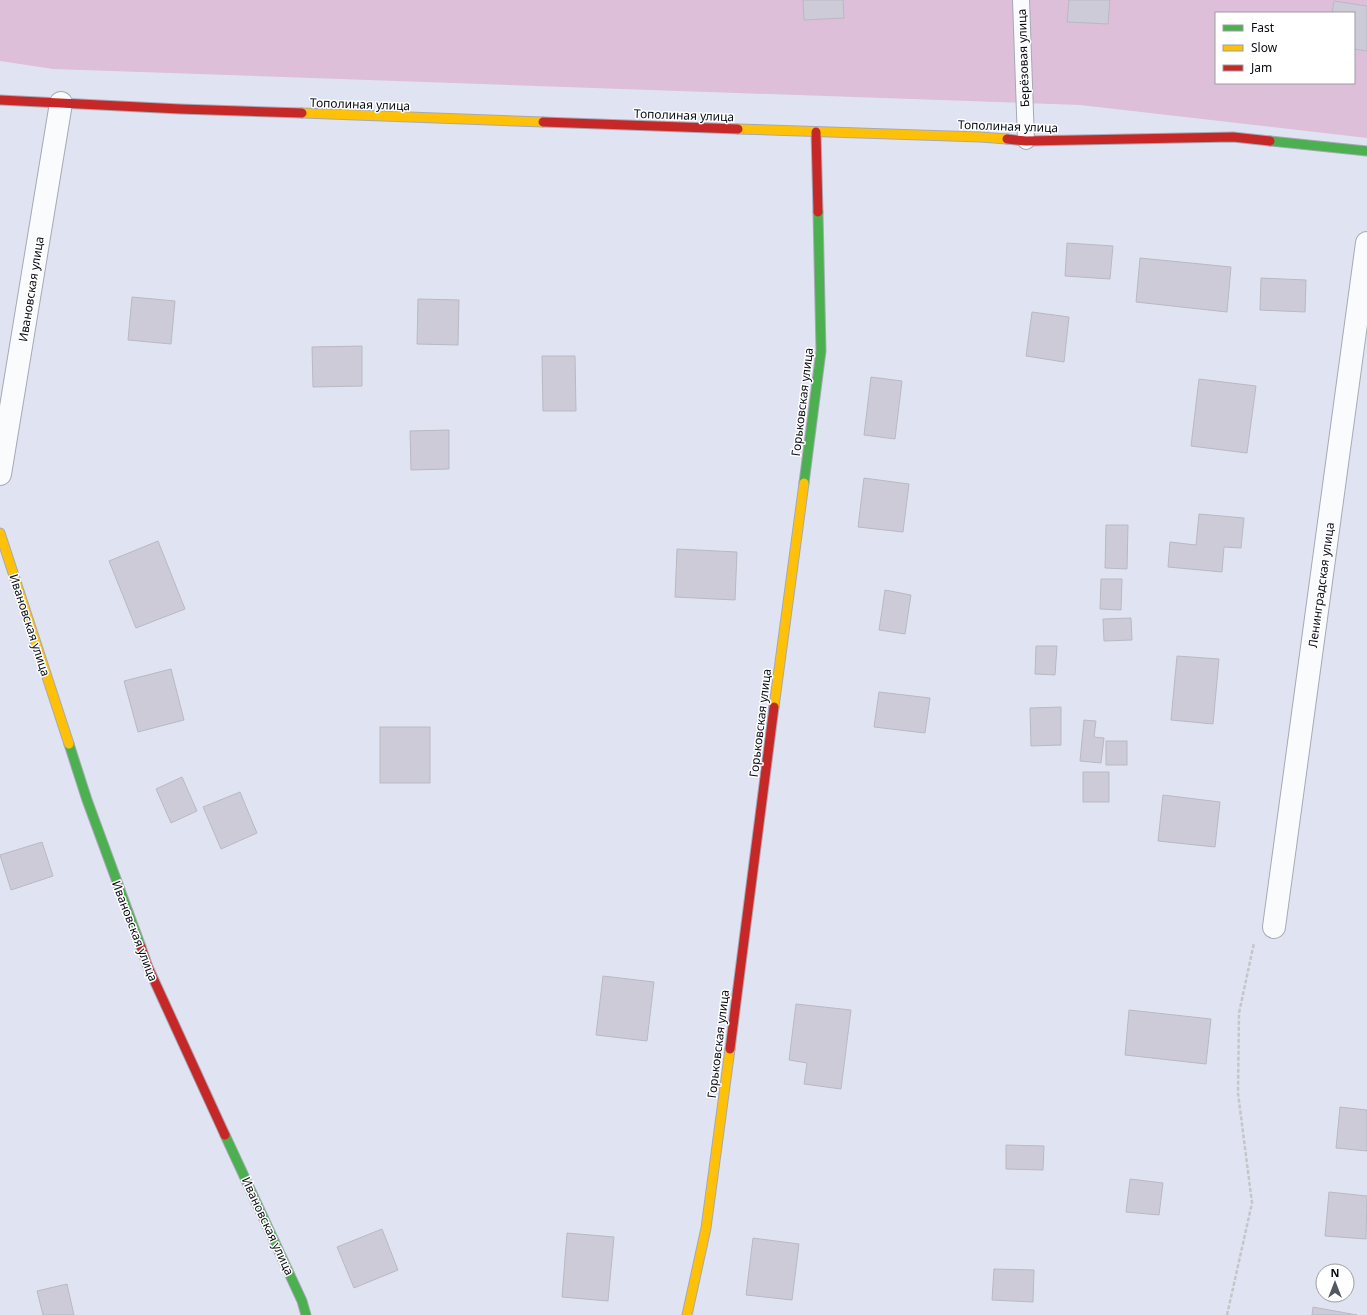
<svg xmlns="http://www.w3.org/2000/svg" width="1367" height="1315" font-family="'Noto Sans',sans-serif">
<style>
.green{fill:#ddbfda;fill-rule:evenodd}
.building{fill:#cccbd7;stroke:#b9b9c4}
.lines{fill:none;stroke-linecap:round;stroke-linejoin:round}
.lane-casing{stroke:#a6a9b4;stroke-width:18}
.street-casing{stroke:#a6a9b4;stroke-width:24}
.fast-casing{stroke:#a6a9b4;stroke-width:11}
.slow-casing{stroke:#a6a9b4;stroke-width:11}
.jam-casing{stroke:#a6a9b4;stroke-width:11}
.path{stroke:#c4c6ca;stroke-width:2.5;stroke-dasharray:4 2;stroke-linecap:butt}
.lane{stroke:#fafbfd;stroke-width:16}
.street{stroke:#fafbfd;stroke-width:22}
.fast{stroke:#4caf50;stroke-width:9}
.slow{stroke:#ffc107;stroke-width:9}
.jam{stroke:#c62828;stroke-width:9}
.labels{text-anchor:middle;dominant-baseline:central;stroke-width:3;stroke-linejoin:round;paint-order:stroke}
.street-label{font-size:12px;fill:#090b14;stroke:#fff}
</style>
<rect width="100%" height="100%" fill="#e0e4f2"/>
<path class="green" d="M 0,0 L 1367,0 L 1367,138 L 1080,105 L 53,69 L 0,61 ZM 1216,13 L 1354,13 L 1354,83 L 1216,83 Z"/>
<g class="building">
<path d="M 803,0 L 843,0 L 844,18 L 804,20 Z"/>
<path d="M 1069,0 L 1110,0 L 1108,24 L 1067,22 Z"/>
<path d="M 1334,1 L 1367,6 L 1367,51 L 1354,49 L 1354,13 L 1332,13 Z"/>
<path d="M 1067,243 L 1113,246 L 1110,279 L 1065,276 Z"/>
<path d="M 1140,258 L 1231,267 L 1227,312 L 1136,302 Z"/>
<path d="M 1261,278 L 1306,280 L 1305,312 L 1260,310 Z"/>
<path d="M 132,297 L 175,301 L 171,344 L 128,340 Z"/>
<path d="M 418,299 L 459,300 L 458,345 L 417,344 Z"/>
<path d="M 1032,312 L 1069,317 L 1064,362 L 1026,356 Z"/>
<path d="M 362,346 L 362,386 L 313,387 L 312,347 Z"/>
<path d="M 542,356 L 575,356 L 576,411 L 543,411 Z"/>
<path d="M 871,377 L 902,381 L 895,439 L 864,435 Z"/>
<path d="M 1199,379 L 1256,386 L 1247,453 L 1191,446 Z"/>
<path d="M 449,430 L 449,469 L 411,470 L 410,431 Z"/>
<path d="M 864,478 L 909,484 L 903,532 L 858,527 Z"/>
<path d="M 1199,514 L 1244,518 L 1241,548 L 1224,547 L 1222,572 L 1168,567 L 1170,542 L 1196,545 Z"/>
<path d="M 1106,525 L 1128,525 L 1127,569 L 1105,568 Z"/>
<path d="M 158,541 L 185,609 L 136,628 L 109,561 Z"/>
<path d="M 677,549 L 737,552 L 735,600 L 675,597 Z"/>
<path d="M 1101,579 L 1122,579 L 1121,610 L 1100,609 Z"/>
<path d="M 885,590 L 911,595 L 905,634 L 879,630 Z"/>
<path d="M 1131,618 L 1132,640 L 1104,641 L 1103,619 Z"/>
<path d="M 1036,646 L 1057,646 L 1055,675 L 1035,674 Z"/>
<path d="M 1177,656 L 1219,659 L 1213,724 L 1171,720 Z"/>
<path d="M 171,669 L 184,720 L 138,732 L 124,681 Z"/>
<path d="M 879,692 L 930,698 L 925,733 L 874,727 Z"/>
<path d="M 1061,707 L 1061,745 L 1031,746 L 1030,708 Z"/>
<path d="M 1084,720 L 1096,721 L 1094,737 L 1104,738 L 1101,763 L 1080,761 Z"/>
<rect x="380" y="727" width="50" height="56"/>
<rect x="1106" y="741" width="21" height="24"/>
<rect x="1083" y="772" width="26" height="30"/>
<path d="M 182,777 L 197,811 L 171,823 L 156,789 Z"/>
<path d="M 240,792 L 257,833 L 221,849 L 203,807 Z"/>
<path d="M 1163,795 L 1220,802 L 1215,847 L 1158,841 Z"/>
<path d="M 42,842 L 53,876 L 11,890 L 0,855 Z"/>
<path d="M 603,976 L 654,982 L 647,1041 L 596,1035 Z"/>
<path d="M 796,1004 L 851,1010 L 841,1089 L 804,1084 L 807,1063 L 789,1060 Z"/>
<path d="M 1129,1010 L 1211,1019 L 1206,1064 L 1125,1055 Z"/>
<path d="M 1340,1107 L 1367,1110 L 1367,1151 L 1336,1148 Z"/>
<path d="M 1006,1145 L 1044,1146 L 1043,1170 L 1006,1169 Z"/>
<path d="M 1130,1179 L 1163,1183 L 1159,1215 L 1126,1212 Z"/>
<path d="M 1329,1192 L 1367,1196 L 1366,1239 L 1325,1236 Z"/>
<path d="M 382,1229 L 398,1270 L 354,1288 L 337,1247 Z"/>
<path d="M 567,1233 L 614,1237 L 608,1301 L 562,1297 Z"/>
<path d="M 753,1238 L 799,1244 L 792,1300 L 746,1295 Z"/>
<path d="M 994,1269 L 1034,1270 L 1033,1302 L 992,1300 Z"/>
<path d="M 67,1284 L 74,1315 L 43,1315 L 37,1291 Z"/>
<path d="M 1313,1307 L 1357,1315 L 1312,1315 Z"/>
</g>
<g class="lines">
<g class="lane-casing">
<path id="lane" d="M 1021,0 L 1026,141"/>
</g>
<g class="street-casing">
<g id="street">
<path d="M 0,474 L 61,103"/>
<path d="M 1274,927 L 1367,243"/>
</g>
</g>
<g class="fast-casing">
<g id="fast">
<path d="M 1270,141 L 1367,151"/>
<path d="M 804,483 L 821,351 L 818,212"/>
<path d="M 69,744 L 87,800 L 141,947"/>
<path d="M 225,1135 L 302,1301 L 306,1315"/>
</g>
</g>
<g class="slow-casing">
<g id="slow">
<path d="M 302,113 L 543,122"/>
<path d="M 738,129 L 980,137 L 1007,139"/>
<path d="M 0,533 L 69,744"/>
<path d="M 774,707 L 804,483"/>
<path d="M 687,1315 L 706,1228 L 730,1049"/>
</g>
</g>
<g class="jam-casing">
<g id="jam">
<path d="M 0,100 L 180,109 L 302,113"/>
<path d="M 543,122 L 738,129"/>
<path d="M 816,132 L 818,212"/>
<path d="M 1007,139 L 1026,141 L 1233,137 L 1270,141"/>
<path d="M 141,947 L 148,967 L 225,1135"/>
<path d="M 730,1049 L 774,707"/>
</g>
</g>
<path class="path" d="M 1227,1315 L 1252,1203 L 1238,1093 L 1239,1013 L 1254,943"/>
<use href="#lane" class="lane"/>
<use href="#street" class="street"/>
<use href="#fast" class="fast"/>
<use href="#slow" class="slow"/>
<use href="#jam" class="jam"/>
</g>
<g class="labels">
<g class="street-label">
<text transform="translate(1023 58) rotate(-92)">Берёзовая улица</text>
<text transform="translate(360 104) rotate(2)">Тополиная улица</text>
<text transform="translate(684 115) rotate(2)">Тополиная улица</text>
<text transform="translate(1008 126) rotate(2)">Тополиная улица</text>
<text transform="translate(31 289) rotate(-81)">Ивановская улица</text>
<text transform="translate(802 402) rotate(-83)">Горьковская улица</text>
<text transform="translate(1321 585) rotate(-82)">Ленинградская улица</text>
<text transform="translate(30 625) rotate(72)">Ивановская улица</text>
<text transform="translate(760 723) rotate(-83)">Горьковская улица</text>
<text transform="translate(135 931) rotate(69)">Ивановская улица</text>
<text transform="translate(718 1044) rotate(-83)">Горьковская улица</text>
<text transform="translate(268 1226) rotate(65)">Ивановская улица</text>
</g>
</g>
<rect x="1215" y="12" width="140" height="72" fill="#ffffff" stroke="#9d9da1"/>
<rect x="1223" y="25" width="20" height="6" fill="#4caf50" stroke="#9d9da1"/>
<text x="1251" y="32" font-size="12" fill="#090b14">Fast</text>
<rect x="1223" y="45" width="20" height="6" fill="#ffc107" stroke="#9d9da1"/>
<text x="1251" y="52" font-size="12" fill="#090b14">Slow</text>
<rect x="1223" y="65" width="20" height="6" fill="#c62828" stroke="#9d9da1"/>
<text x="1251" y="72" font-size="12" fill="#090b14">Jam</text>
<g transform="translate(1335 1283)"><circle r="19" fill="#ffffff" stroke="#9d9da1"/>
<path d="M0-3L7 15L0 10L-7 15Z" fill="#545762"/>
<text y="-6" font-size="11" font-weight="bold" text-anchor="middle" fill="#090b14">N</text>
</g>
</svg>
